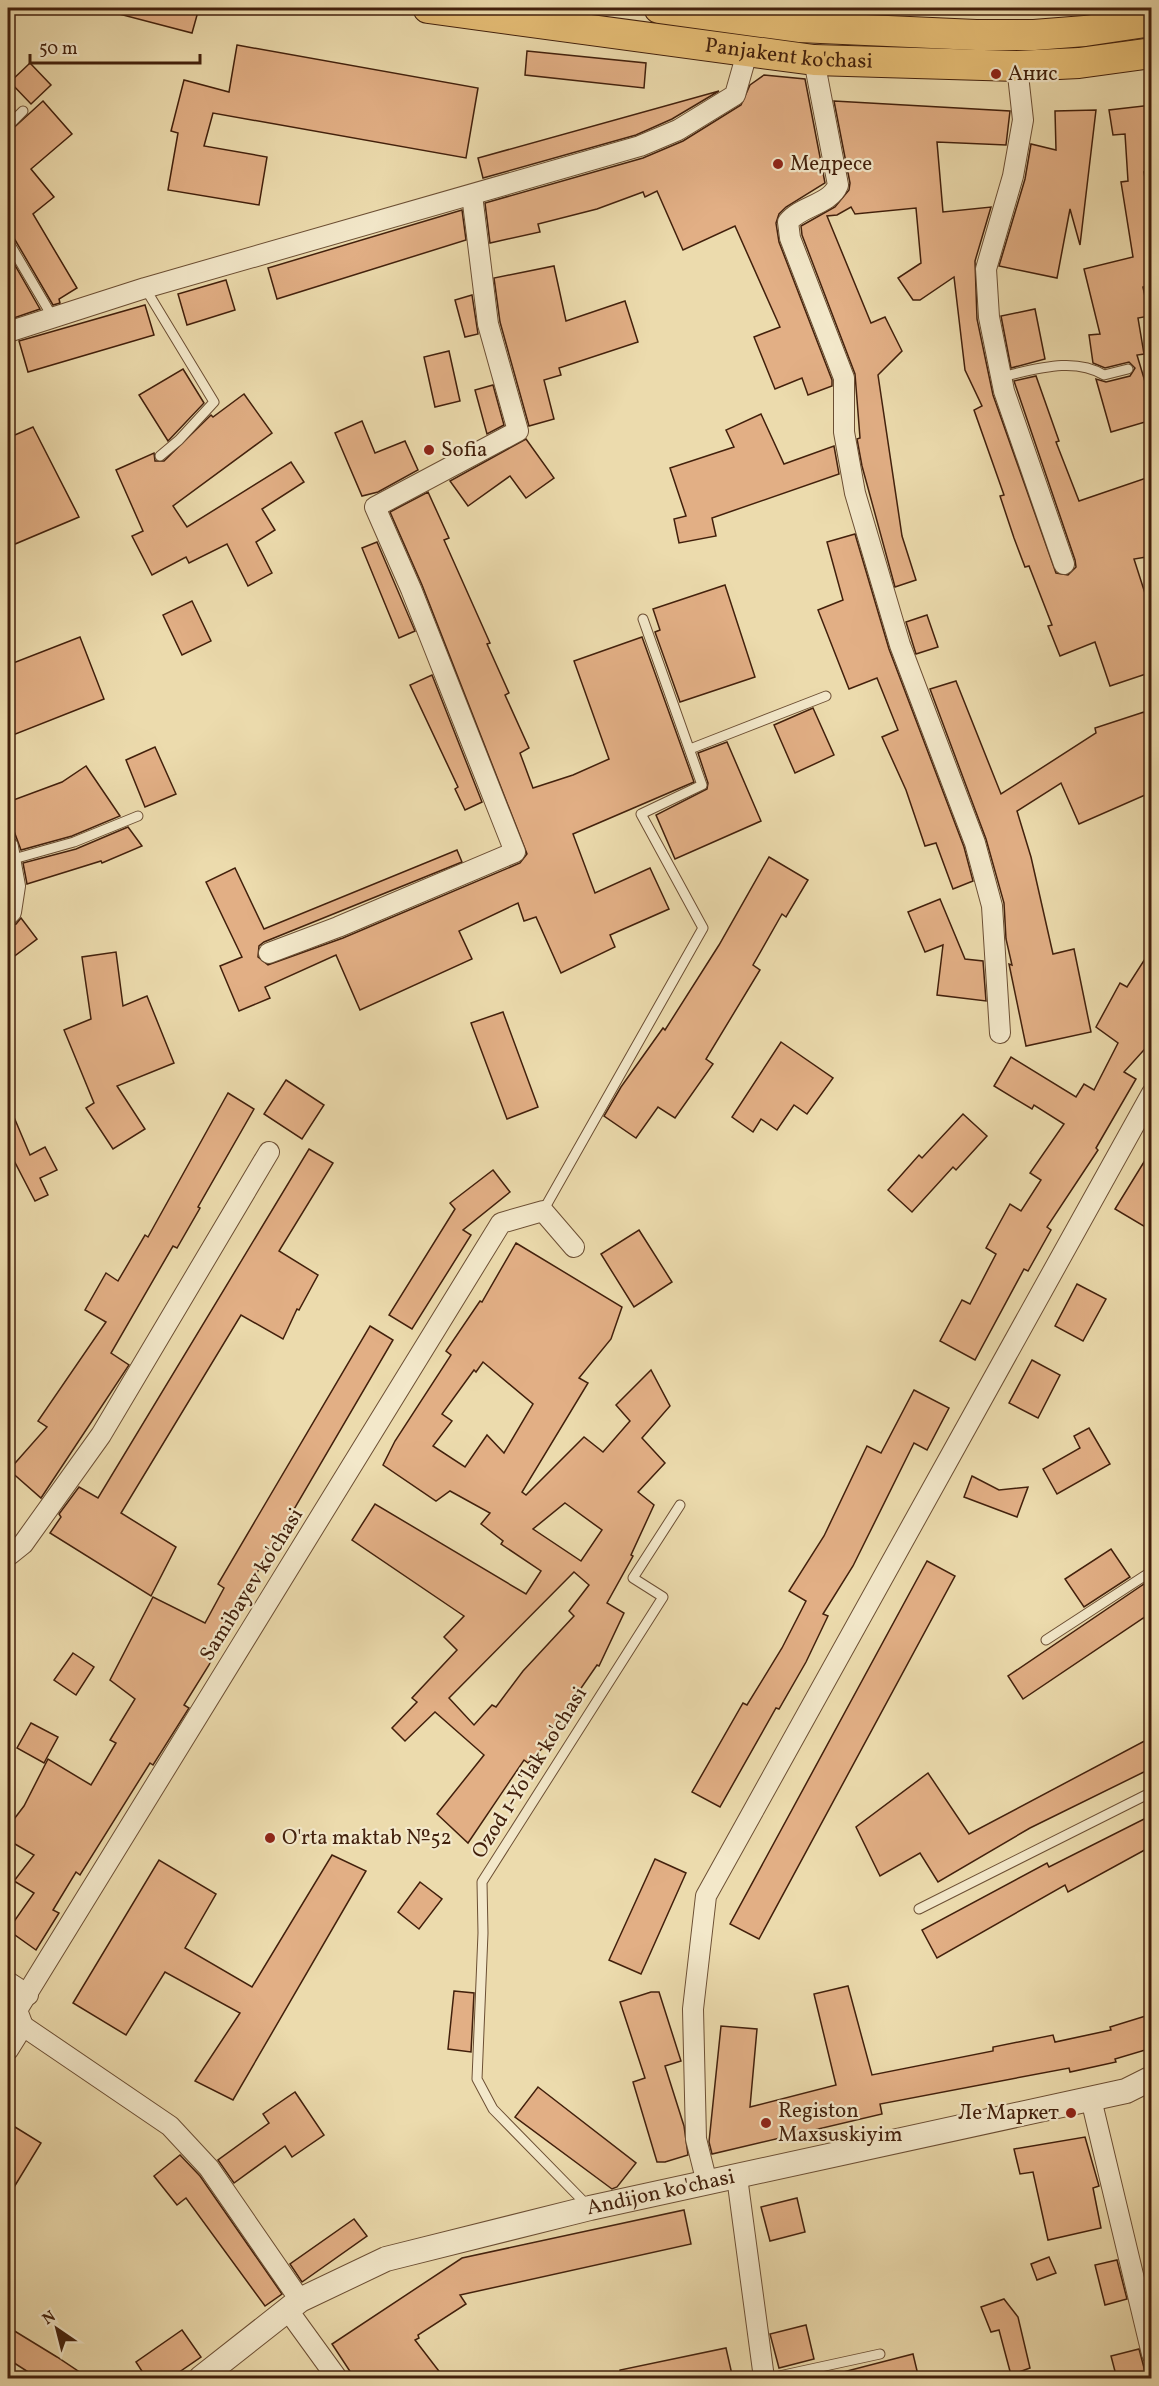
<svg xmlns="http://www.w3.org/2000/svg" width="1159" height="2386" font-family="Vollkorn,serif">
<style>
.building{fill:#e2af85;stroke:#42200c;stroke-width:1.5;fill-rule:evenodd}
.lines{fill:none;stroke-linecap:round;stroke-linejoin:round}
.service-casing{stroke:#6c4f34;stroke-width:11}
.minor-casing{stroke:#6c4f34;stroke-width:22}
.tertiary-casing{stroke:#6c4f34;stroke-width:26}
.primary-casing{stroke:#42200c;stroke-width:32}
.service{stroke:#f3e8ca;stroke-width:9}
.minor{stroke:#f3e8ca;stroke-width:20}
.tertiary{stroke:#f3e8ca;stroke-width:24}
.primary{stroke:#e6be76;stroke-width:30}
.poi-dot{fill:#8f2418;stroke:#f3e8ca;stroke-width:2}
.labels{text-anchor:middle;dominant-baseline:central;stroke-width:4.5;stroke-linejoin:round;paint-order:stroke}
.street-label{font-size:21px;fill:#42200c;stroke:#f3e8ca}
.poi-label{font-size:21px;fill:#42200c;stroke:#f3e8ca;text-anchor:start}
</style>
<rect width="100%" height="100%" fill="#ecdbad"/>
<filter id="stains"><feTurbulence type="fractalNoise" baseFrequency=".00333" numOctaves="4"/><feColorMatrix values="0 0 0 0 .2 0 0 0 0 .09 0 0 0 0 .02 0 0 0 .5 -.17"/></filter>
<radialGradient id="worn" r=".72"><stop offset=".6" stop-color="#630" stop-opacity="0"/><stop offset="1" stop-color="#630" stop-opacity=".3"/></radialGradient>
<g class="building">
<path d="M 120,8 L 199,8 L 192,33 L 119,14 Z"/>
<path d="M 237,45 L 478,88 L 466,158 L 213,113 L 204,146 L 267,157 L 259,205 L 168,190 L 178,133 L 171,131 L 184,80 L 229,92 Z"/>
<path d="M 527,51 L 646,63 L 644,88 L 525,75 Z"/>
<path d="M 30,63 L 51,85 L 31,104 L 10,82 Z"/>
<path d="M 764,75 L 805,79 L 825,183 L 786,207 L 779,214 L 776,223 L 779,242 L 832,380 L 832,386 L 808,395 L 802,378 L 775,389 L 754,337 L 780,327 L 735,226 L 683,250 L 657,191 L 645,197 L 643,192 L 597,209 L 538,224 L 540,232 L 490,243 L 485,203 L 643,158 L 683,141 L 741,105 L 750,85 Z"/>
<path d="M 719,91 L 672,119 L 636,135 L 483,178 L 478,158 Z"/>
<path d="M 43,101 L 72,134 L 31,169 L 54,197 L 33,214 L 77,288 L 59,299 L 60,303 L 53,305 L 14,238 L 8,234 L 8,133 Z"/>
<path d="M 834,101 L 1010,111 L 1006,145 L 937,142 L 943,212 L 991,207 L 975,261 L 977,319 L 993,395 L 1056,573 L 1068,575 L 1076,567 L 1075,560 L 1014,381 L 1036,376 L 1059,441 L 1056,442 L 1079,501 L 1152,476 L 1152,556 L 1134,559 L 1152,615 L 1152,672 L 1110,686 L 1095,642 L 1060,656 L 1048,626 L 1052,625 L 1029,566 L 1025,567 L 1014,538 L 1000,496 L 1004,495 L 974,410 L 982,406 L 965,370 L 954,277 L 920,300 L 913,300 L 898,278 L 921,263 L 916,208 L 855,214 L 851,207 L 837,215 L 827,216 L 871,323 L 885,317 L 902,351 L 878,375 L 902,536 L 916,580 L 895,587 L 862,466 L 857,439 L 860,438 L 855,374 L 802,235 L 801,226 L 835,207 L 849,190 L 850,183 Z"/>
<path d="M 1152,105 L 1152,172 L 1144,172 L 1152,220 L 1152,285 L 1143,287 L 1149,316 L 1138,318 L 1144,354 L 1137,355 L 1152,405 L 1152,420 L 1111,432 L 1096,379 L 1106,382 L 1130,376 L 1135,368 L 1129,362 L 1105,368 L 1093,363 L 1089,335 L 1100,334 L 1084,269 L 1133,257 L 1121,182 L 1128,181 L 1125,134 L 1113,135 L 1109,110 Z"/>
<path d="M 1096,110 L 1080,245 L 1070,209 L 1057,278 L 999,266 L 1025,179 L 1031,144 L 1056,150 L 1055,111 Z"/>
<path d="M 462,210 L 466,240 L 277,299 L 268,268 Z"/>
<path d="M 8,253 L 40,309 L 8,320 Z"/>
<path d="M 554,266 L 566,321 L 625,301 L 638,342 L 559,368 L 561,375 L 544,380 L 554,419 L 529,426 L 500,322 L 494,278 Z"/>
<path d="M 226,280 L 235,310 L 187,325 L 178,294 Z"/>
<path d="M 472,295 L 478,334 L 465,337 L 455,300 Z"/>
<path d="M 145,305 L 154,335 L 28,372 L 19,341 Z"/>
<path d="M 1035,309 L 1045,359 L 1011,368 L 1001,316 Z"/>
<path d="M 449,351 L 460,401 L 435,407 L 424,357 Z"/>
<path d="M 183,369 L 204,403 L 168,441 L 139,395 Z"/>
<path d="M 493,385 L 504,425 L 487,434 L 475,390 Z"/>
<path d="M 244,394 L 272,433 L 173,506 L 187,527 L 291,462 L 304,482 L 262,509 L 275,530 L 256,542 L 272,573 L 248,586 L 227,544 L 189,563 L 186,557 L 152,575 L 132,536 L 143,531 L 116,470 L 154,453 L 155,461 L 164,461 L 211,415 L 213,417 Z"/>
<path d="M 761,414 L 784,464 L 834,446 L 839,474 L 712,518 L 716,536 L 679,543 L 674,519 L 686,516 L 670,468 L 734,447 L 726,430 Z"/>
<path d="M 362,421 L 375,453 L 405,441 L 418,470 L 378,492 L 362,496 L 335,433 Z"/>
<path d="M 33,427 L 79,517 L 8,547 L 8,438 Z"/>
<path d="M 526,439 L 554,478 L 526,498 L 510,476 L 468,506 L 450,481 Z"/>
<path d="M 428,492 L 449,538 L 444,540 L 490,643 L 487,644 L 509,693 L 505,695 L 529,748 L 520,753 L 533,788 L 573,775 L 609,759 L 574,661 L 642,637 L 694,782 L 573,834 L 595,893 L 650,868 L 669,909 L 610,935 L 615,947 L 561,973 L 536,917 L 524,921 L 518,903 L 459,931 L 472,959 L 360,1010 L 336,955 L 265,987 L 270,998 L 239,1011 L 220,966 L 242,957 L 206,882 L 235,868 L 264,929 L 457,850 L 462,862 L 264,942 L 259,946 L 258,957 L 268,965 L 343,938 L 520,863 L 527,854 L 422,585 L 390,512 Z"/>
<path d="M 855,534 L 889,649 L 964,847 L 973,881 L 953,889 L 936,843 L 925,846 L 906,790 L 882,737 L 898,730 L 877,678 L 849,689 L 818,610 L 843,600 L 827,542 Z"/>
<path d="M 377,542 L 415,631 L 399,638 L 362,548 Z"/>
<path d="M 725,585 L 755,677 L 680,702 L 655,632 L 660,630 L 653,609 Z"/>
<path d="M 192,601 L 211,641 L 182,655 L 163,615 Z"/>
<path d="M 927,615 L 938,647 L 916,654 L 906,622 Z"/>
<path d="M 80,637 L 104,699 L 8,737 L 8,665 Z"/>
<path d="M 432,675 L 482,802 L 465,810 L 455,789 L 458,787 L 410,685 Z"/>
<path d="M 956,681 L 1001,794 L 1096,733 L 1095,728 L 1144,712 L 1152,736 L 1152,792 L 1079,824 L 1061,783 L 1017,811 L 1031,857 L 1053,954 L 1074,949 L 1091,1032 L 1026,1046 L 1009,964 L 1012,965 L 1006,939 L 1004,903 L 986,839 L 930,689 Z"/>
<path d="M 813,708 L 834,755 L 795,773 L 774,725 Z"/>
<path d="M 727,742 L 761,821 L 675,859 L 656,815 L 707,789 L 708,783 L 698,753 Z"/>
<path d="M 155,747 L 176,794 L 145,807 L 126,760 Z"/>
<path d="M 86,766 L 120,816 L 72,836 L 21,850 L 8,815 L 8,802 L 62,782 Z"/>
<path d="M 128,827 L 142,846 L 102,863 L 101,861 L 27,884 L 23,863 L 76,849 Z"/>
<path d="M 769,857 L 808,880 L 786,917 L 782,914 L 753,965 L 760,970 L 706,1059 L 713,1064 L 675,1118 L 658,1107 L 636,1138 L 604,1116 L 621,1087 L 663,1028 L 665,1030 L 719,945 Z"/>
<path d="M 940,899 L 965,959 L 983,961 L 986,1001 L 937,995 L 943,945 L 925,952 L 908,912 Z"/>
<path d="M 21,918 L 37,939 L 8,961 L 8,927 L 16,924 Z"/>
<path d="M 1152,948 L 1152,1041 L 1124,1072 L 1136,1079 L 1096,1148 L 1098,1150 L 1047,1227 L 1051,1230 L 1028,1271 L 1024,1269 L 975,1360 L 940,1341 L 962,1300 L 970,1304 L 996,1254 L 986,1248 L 1010,1204 L 1021,1211 L 1041,1180 L 1030,1173 L 1064,1124 L 1034,1105 L 1032,1109 L 994,1086 L 1011,1057 L 1076,1097 L 1084,1084 L 1094,1090 L 1118,1043 L 1096,1027 L 1120,983 L 1127,987 Z"/>
<path d="M 116,952 L 123,1006 L 147,996 L 174,1063 L 117,1086 L 145,1129 L 113,1149 L 86,1108 L 94,1103 L 64,1030 L 91,1019 L 82,957 Z"/>
<path d="M 503,1012 L 538,1107 L 507,1119 L 471,1023 Z"/>
<path d="M 781,1042 L 833,1078 L 807,1114 L 794,1105 L 777,1130 L 761,1119 L 753,1132 L 732,1117 Z"/>
<path d="M 286,1080 L 324,1105 L 302,1139 L 264,1114 Z"/>
<path d="M 228,1093 L 254,1109 L 198,1207 L 200,1208 L 177,1248 L 173,1246 L 111,1353 L 129,1365 L 41,1498 L 9,1470 L 47,1427 L 38,1421 L 106,1322 L 85,1310 L 106,1273 L 118,1281 L 145,1235 L 148,1237 Z"/>
<path d="M 8,1103 L 30,1155 L 45,1147 L 57,1170 L 40,1178 L 48,1195 L 35,1201 L 8,1149 Z"/>
<path d="M 963,1114 L 987,1136 L 956,1170 L 953,1167 L 912,1212 L 888,1190 L 919,1155 L 922,1158 Z"/>
<path d="M 309,1149 L 333,1163 L 279,1251 L 318,1275 L 299,1310 L 297,1309 L 283,1339 L 241,1315 L 121,1513 L 176,1547 L 151,1596 L 50,1533 L 61,1517 L 59,1514 L 79,1487 L 98,1498 Z"/>
<path d="M 1152,1149 L 1152,1231 L 1115,1209 Z"/>
<path d="M 493,1170 L 510,1192 L 463,1230 L 471,1235 L 412,1329 L 389,1315 L 455,1209 L 450,1203 Z"/>
<path d="M 639,1230 L 672,1282 L 634,1307 L 601,1254 Z"/>
<path d="M 516,1243 L 622,1307 L 611,1339 L 579,1378 L 588,1383 L 522,1492 L 526,1495 L 584,1437 L 603,1452 L 630,1421 L 616,1405 L 651,1370 L 670,1406 L 642,1438 L 665,1463 L 638,1492 L 654,1505 L 631,1555 L 633,1556 L 607,1603 L 624,1613 L 599,1666 L 597,1665 L 559,1720 L 565,1725 L 528,1763 L 524,1760 L 468,1843 L 437,1814 L 484,1755 L 435,1712 L 405,1741 L 392,1728 L 417,1702 L 412,1698 L 457,1650 L 444,1637 L 464,1616 L 352,1540 L 375,1504 L 526,1594 L 541,1571 L 501,1544 L 503,1541 L 481,1524 L 490,1513 L 450,1491 L 436,1501 L 383,1465 L 395,1441 L 451,1355 L 446,1351 L 480,1301 L 482,1302 ZM 483,1362 L 533,1404 L 504,1453 L 487,1435 L 465,1467 L 433,1446 L 452,1421 L 442,1414 L 474,1370 L 476,1372 ZM 565,1503 L 602,1530 L 581,1561 L 533,1529 ZM 574,1572 L 589,1585 L 569,1611 L 574,1616 L 523,1671 L 496,1707 L 492,1705 L 474,1725 L 449,1698 Z"/>
<path d="M 1077,1284 L 1106,1299 L 1083,1341 L 1055,1326 Z"/>
<path d="M 370,1326 L 393,1340 L 238,1605 L 209,1665 L 184,1705 L 189,1708 L 153,1765 L 150,1763 L 80,1875 L 76,1872 L 53,1910 L 59,1913 L 36,1950 L 8,1930 L 34,1893 L 14,1881 L 34,1855 L 8,1840 L 8,1827 L 24,1806 L 48,1759 L 91,1785 L 116,1743 L 110,1740 L 135,1699 L 110,1680 L 153,1597 L 205,1623 L 224,1588 L 218,1584 Z"/>
<path d="M 1032,1360 L 1060,1375 L 1038,1418 L 1009,1403 Z"/>
<path d="M 914,1390 L 949,1408 L 927,1450 L 914,1443 L 853,1566 L 823,1614 L 828,1616 L 806,1662 L 779,1709 L 776,1708 L 720,1807 L 692,1792 L 743,1703 L 747,1705 L 782,1648 L 806,1601 L 789,1591 L 824,1536 L 867,1446 L 881,1453 Z"/>
<path d="M 1089,1428 L 1110,1464 L 1057,1494 L 1043,1469 L 1080,1448 L 1074,1436 Z"/>
<path d="M 972,1476 L 999,1490 L 1028,1487 L 1017,1517 L 964,1497 Z"/>
<path d="M 1111,1549 L 1130,1577 L 1084,1607 L 1065,1579 Z"/>
<path d="M 927,1561 L 955,1576 L 759,1939 L 730,1924 Z"/>
<path d="M 1144,1584 L 1152,1595 L 1152,1612 L 1023,1699 L 1008,1676 Z"/>
<path d="M 73,1653 L 94,1667 L 76,1695 L 54,1680 Z"/>
<path d="M 31,1723 L 58,1737 L 44,1763 L 17,1748 Z"/>
<path d="M 1152,1737 L 1152,1768 L 1030,1828 L 938,1882 L 920,1853 L 880,1876 L 856,1827 L 928,1773 L 969,1834 Z"/>
<path d="M 1152,1815 L 1152,1846 L 1068,1892 L 1065,1885 L 937,1958 L 922,1930 L 1047,1863 L 1049,1867 Z"/>
<path d="M 332,1855 L 366,1871 L 233,2100 L 195,2081 L 240,2013 L 165,1972 L 126,2035 L 73,2003 L 159,1860 L 216,1894 L 185,1948 L 252,1987 Z"/>
<path d="M 655,1859 L 686,1873 L 641,1974 L 609,1960 Z"/>
<path d="M 420,1882 L 442,1899 L 419,1929 L 398,1912 Z"/>
<path d="M 848,1986 L 872,2075 L 993,2051 L 993,2047 L 1053,2035 L 1055,2042 L 1111,2030 L 1110,2027 L 1152,2014 L 1152,2048 L 1115,2059 L 1116,2062 L 1070,2072 L 1069,2068 L 880,2104 L 882,2114 L 712,2154 L 709,2142 L 721,2026 L 757,2029 L 750,2107 L 836,2085 L 814,1994 Z"/>
<path d="M 454,1991 L 474,1993 L 471,2052 L 448,2049 Z"/>
<path d="M 651,1992 L 659,1992 L 681,2061 L 665,2066 L 684,2126 L 688,2155 L 665,2162 L 657,2162 L 633,2082 L 645,2078 L 620,2002 Z"/>
<path d="M 538,2087 L 636,2163 L 617,2187 L 612,2189 L 515,2117 Z"/>
<path d="M 295,2092 L 324,2135 L 292,2157 L 285,2146 L 234,2183 L 218,2160 L 269,2123 L 263,2114 Z"/>
<path d="M 15,2127 L 41,2143 L 8,2197 L 8,2139 Z"/>
<path d="M 1085,2137 L 1099,2186 L 1093,2188 L 1101,2228 L 1048,2240 L 1033,2172 L 1020,2174 L 1014,2149 Z"/>
<path d="M 180,2155 L 200,2176 L 282,2294 L 265,2306 L 186,2198 L 177,2205 L 154,2176 Z"/>
<path d="M 797,2198 L 805,2232 L 770,2241 L 761,2207 Z"/>
<path d="M 684,2210 L 691,2244 L 460,2295 L 466,2304 L 418,2335 L 419,2338 L 415,2340 L 445,2379 L 355,2379 L 332,2344 L 462,2258 Z"/>
<path d="M 354,2219 L 367,2236 L 302,2282 L 290,2264 Z"/>
<path d="M 1049,2257 L 1056,2273 L 1037,2280 L 1031,2264 Z"/>
<path d="M 1117,2260 L 1127,2299 L 1105,2305 L 1095,2265 Z"/>
<path d="M 1004,2299 L 1018,2317 L 1030,2368 L 1011,2375 L 999,2330 L 991,2332 L 981,2307 Z"/>
<path d="M 806,2325 L 814,2359 L 779,2368 L 770,2334 Z"/>
<path d="M 8,2327 L 57,2357 L 90,2379 L 39,2379 L 8,2359 Z"/>
<path d="M 182,2330 L 201,2357 L 169,2379 L 147,2379 L 136,2362 Z"/>
<path d="M 726,2348 L 733,2379 L 620,2379 L 620,2370 Z"/>
<path d="M 1139,2349 L 1147,2379 L 1117,2379 L 1111,2356 Z"/>
<path d="M 913,2354 L 919,2379 L 844,2379 L 843,2372 Z"/>
</g>
<g class="lines">
<g class="service-casing">
<g id="service">
<path d="M 8,126 L 23,111"/>
<path d="M 8,241 L 52,316"/>
<path d="M 145,288 L 214,402 L 179,440 L 160,456"/>
<path d="M 1000,377 C 1034,370 1073,356 1104,375 L 1128,369"/>
<path d="M 690,749 L 826,696"/>
<path d="M 10,860 L 74,842 L 138,816"/>
<path d="M 543,1211 L 703,928 L 641,814 L 702,785 L 643,619"/>
<path d="M 1046,1640 L 1152,1571"/>
<path d="M 919,1909 L 1152,1792"/>
<path d="M 587,2205 L 493,2109 L 477,2079 L 483,1933 L 482,1882 L 663,1597 L 633,1578 L 680,1505"/>
<path d="M 770,2378 L 880,2354"/>
</g>
</g>
<g class="minor-casing">
<g id="minor">
<path d="M 814,60 L 838,185 C 830,205 800,206 788,222 L 790,238 L 844,378 L 844,432 L 855,493 L 884,591 L 900,645 L 975,843 L 992,906 L 1000,1033"/>
<path d="M 1017,66 L 1023,120 L 1013,176 L 986,269 L 989,317 L 1004,391 L 1064,564"/>
<path d="M 8,332 L 145,288 L 640,146 L 678,130 L 735,95 L 747,53"/>
<path d="M 8,847 L 15,886 L 11,912 L 8,915"/>
<path d="M 269,953 L 338,927 L 515,852 L 411,589 L 375,507 L 518,431 L 488,324 L 472,195"/>
<path d="M 8,1556 L 23,1544 L 101,1435 L 269,1152"/>
<path d="M 8,1982 L 28,1995"/>
<path d="M 23,2026 L 170,2126 L 209,2168 L 300,2300"/>
<path d="M 8,2050 L 23,2026 L 17,2010 L 501,1223 L 543,1211 L 574,1247"/>
<path d="M 1091,2099 L 1152,2354"/>
<path d="M 737,2177 L 764,2378"/>
<path d="M 707,2183 L 696,2139 L 693,2009 L 706,1896 L 1152,1093"/>
<path d="M 287,2309 L 337,2378"/>
</g>
</g>
<g class="tertiary-casing">
<g id="tertiary">
<path id="s1" d="M 201,2378 L 300,2300 L 386,2259 L 590,2208 L 1126,2091 L 1152,2078"/>
</g>
</g>
<g class="primary-casing">
<g id="primary">
<path id="s2" d="M 428,8 L 814,60 L 1017,66 L 1079,63 L 1152,53"/>
<path d="M 659,8 L 799,27 L 976,35 L 1034,35 L 1085,31 L 1152,21"/>
</g>
</g>
<use href="#service" class="service"/>
<use href="#minor" class="minor"/>
<use href="#tertiary" class="tertiary"/>
<use href="#primary" class="primary"/>
</g>
<g class="poi-dot">
<circle cx="996" cy="74" r="6"/>
<circle cx="778" cy="164" r="6"/>
<circle cx="429" cy="450" r="6"/>
<circle cx="270" cy="1838" r="6"/>
<circle cx="1071" cy="2113" r="6"/>
<circle cx="766" cy="2123" r="6"/>
</g>
<g class="labels">
<g class="street-label">
<text stroke="none"><textPath href="#s2" startOffset="364">Panjakent ko'chasi</textPath></text>
<text transform="translate(252 1585) rotate(-58)">Samibayev ko'chasi</text>
<text transform="translate(530 1773) rotate(-58)">Ozod 1-Yo'lak ko'chasi</text>
<text stroke="none"><textPath href="#s1" startOffset="504">Andijon ko'chasi</textPath></text>
</g>
<g class="poi-label">
<text x="1008" y="74">Анис</text>
<text x="790" y="164">Медресе</text>
<text x="441" y="450">Sofia</text>
<text x="282" y="1838">O'rta maktab №52</text>
<text x="778" y="2111">Registon<tspan x="778" dy="24">Maxsuskiyim</tspan></text>
<text x="1059" y="2113" text-anchor="end">Ле Маркет</text>
</g>
</g>
<rect width="1159" height="2386" fill="none" stroke="#ecdbad" stroke-width="30"/>
<rect x="9" y="9" width="1141" height="2368" fill="none" stroke="#42200c" stroke-width="3"/>
<rect x="15" y="15" width="1129" height="2356" fill="none" stroke="#42200c" stroke-width="1.5"/>
<g transform="translate(57 2329) rotate(325)" stroke="#f3e8ca" stroke-width="4.5" paint-order="stroke">
<path d="M0-4.5L10 22L0 15L-10 22Z" fill="#42200c"/>
<text y="-9" font-size="16" font-weight="bold" text-anchor="middle" fill="#42200c">N</text>
</g>
<path d="M30 54v9h170v-9" fill="none" stroke="#42200c" stroke-width="3"/>
<text x="39" y="54" font-size="18" fill="#42200c" stroke="#f3e8ca" stroke-width="4.5" paint-order="stroke">50 m</text>
<rect width="100%" height="100%" filter="url(#stains)"/>
<rect width="100%" height="100%" fill="url(#worn)"/>
</svg>
